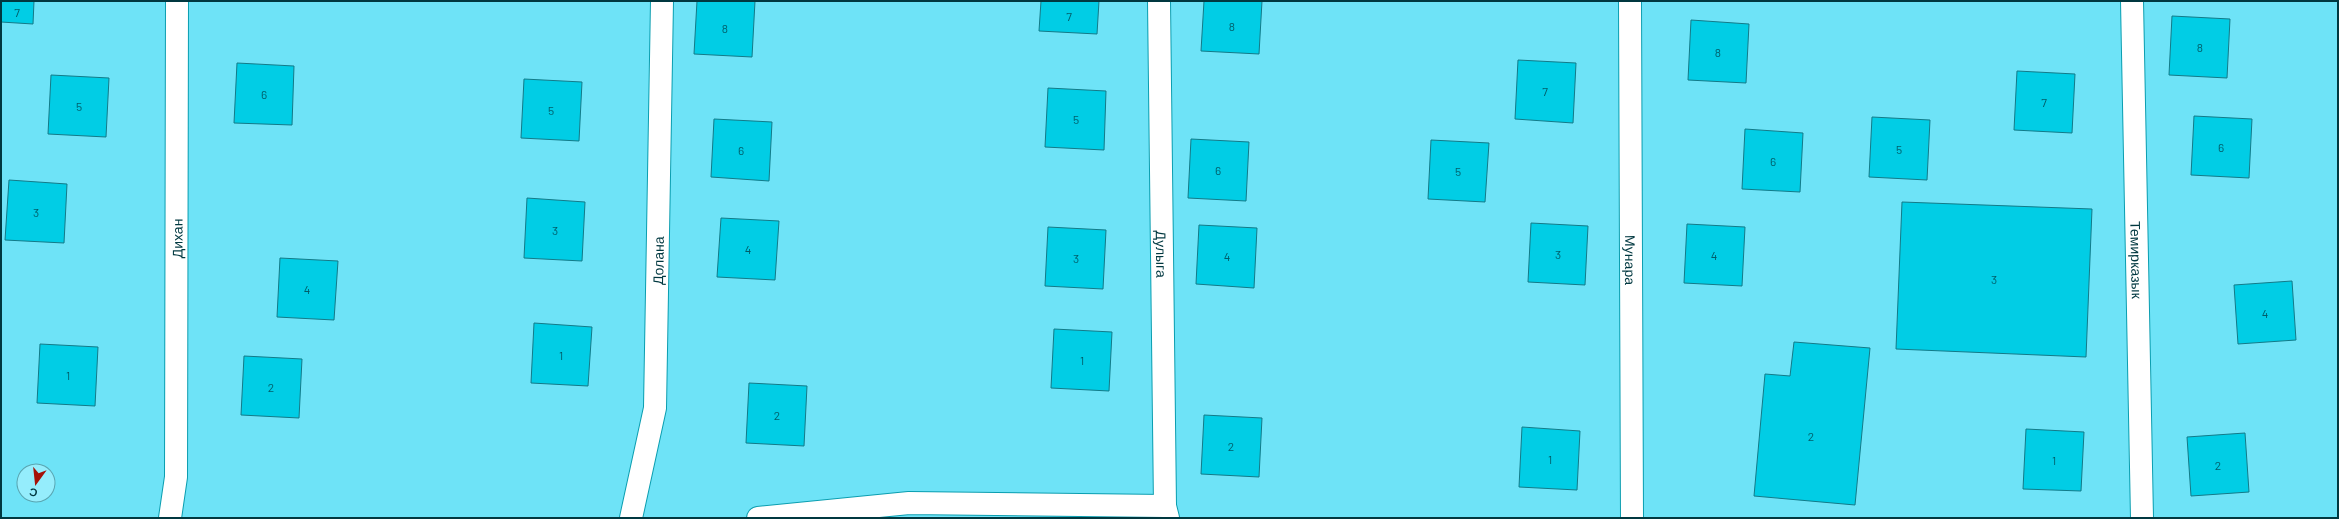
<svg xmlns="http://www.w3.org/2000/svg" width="2339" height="519" font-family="Barlow,sans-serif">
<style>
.building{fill:#01cde5;stroke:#137a88}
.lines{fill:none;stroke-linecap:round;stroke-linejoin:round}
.minor-casing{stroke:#0b9eb0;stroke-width:24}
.minor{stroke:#fff;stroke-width:22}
.labels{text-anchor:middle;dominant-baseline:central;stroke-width:3;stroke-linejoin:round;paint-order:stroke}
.number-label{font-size:12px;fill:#005d69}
.street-label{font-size:14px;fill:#003840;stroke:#95edfc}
</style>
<rect width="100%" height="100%" fill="#6ee3f7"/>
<g class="building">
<path d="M 1,1 L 34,1 L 33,24 L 1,22 Z"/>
<path d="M 697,1 L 755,1 L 752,57 L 694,54 Z"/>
<path d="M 1041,1 L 1099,1 L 1097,34 L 1039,31 Z"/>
<path d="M 1204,1 L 1262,1 L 1259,54 L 1201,51 Z"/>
<path d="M 2172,16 L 2230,19 L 2227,78 L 2169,75 Z"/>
<path d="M 1691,20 L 1749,24 L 1746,83 L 1688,80 Z"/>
<path d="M 1518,60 L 1576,63 L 1573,123 L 1515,119 Z"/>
<path d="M 237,63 L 294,66 L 292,125 L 234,123 Z"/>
<path d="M 2017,71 L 2075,74 L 2072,133 L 2014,130 Z"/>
<path d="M 51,75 L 109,78 L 106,137 L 48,134 Z"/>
<path d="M 524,79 L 582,82 L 579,141 L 521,138 Z"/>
<path d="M 1048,88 L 1106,91 L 1104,150 L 1045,147 Z"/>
<path d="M 2194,116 L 2252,119 L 2249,178 L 2191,175 Z"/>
<path d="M 1872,117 L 1930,120 L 1927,180 L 1869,177 Z"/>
<path d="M 714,119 L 772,122 L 769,181 L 711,177 Z"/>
<path d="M 1745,129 L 1803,133 L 1800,192 L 1742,189 Z"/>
<path d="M 1191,139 L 1249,142 L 1246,201 L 1188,198 Z"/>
<path d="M 1431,140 L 1489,143 L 1485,202 L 1428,199 Z"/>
<path d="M 9,180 L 67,184 L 64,243 L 5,240 Z"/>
<path d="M 527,198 L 585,202 L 582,261 L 524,258 Z"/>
<path d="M 1902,202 L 2092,209 L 2086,357 L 1896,349 Z"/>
<path d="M 721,218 L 779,221 L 775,280 L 717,277 Z"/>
<path d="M 1531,223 L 1588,226 L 1585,285 L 1528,282 Z"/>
<path d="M 1687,224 L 1745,227 L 1742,286 L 1684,283 Z"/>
<path d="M 1199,225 L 1257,228 L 1254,288 L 1196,284 Z"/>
<path d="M 1048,227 L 1106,230 L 1103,289 L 1045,286 Z"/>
<path d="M 280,258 L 338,261 L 334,320 L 277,317 Z"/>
<path d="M 2292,281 L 2296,340 L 2238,344 L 2234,285 Z"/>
<path d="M 534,323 L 592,327 L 588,386 L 531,383 Z"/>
<path d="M 1054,329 L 1112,332 L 1109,391 L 1051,388 Z"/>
<path d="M 1794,342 L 1870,348 L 1855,505 L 1754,496 L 1765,374 L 1790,376 Z"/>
<path d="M 40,344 L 98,347 L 95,406 L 37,403 Z"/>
<path d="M 244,356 L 302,359 L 299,418 L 241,415 Z"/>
<path d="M 749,383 L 807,386 L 804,446 L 746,443 Z"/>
<path d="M 1204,415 L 1262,418 L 1259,477 L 1201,474 Z"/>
<path d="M 1522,427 L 1580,431 L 1577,490 L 1519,487 Z"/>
<path d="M 2026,429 L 2084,432 L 2081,491 L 2023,489 Z"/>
<path d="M 2245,433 L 2249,492 L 2191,496 L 2187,437 Z"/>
</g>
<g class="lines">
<g class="minor-casing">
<g id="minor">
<path id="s1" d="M 1159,1 L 1165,506"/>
<path id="s2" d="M 1630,1 L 1632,518"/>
<path id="s3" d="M 2132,1 L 2142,518"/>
<path id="s4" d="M 170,518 L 176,477 L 177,1"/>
<path id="s5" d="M 631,518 L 655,408 L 662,1"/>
<path d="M 758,518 L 909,503 L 1165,506 L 1168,518"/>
</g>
</g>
<use href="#minor" class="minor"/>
</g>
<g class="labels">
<g class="number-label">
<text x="17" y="12">7</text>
<text x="1069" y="16">7</text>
<text x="1232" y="26">8</text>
<text x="725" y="28">8</text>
<text x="2200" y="47">8</text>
<text x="1718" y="52">8</text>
<text x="1545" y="91">7</text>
<text x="264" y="94">6</text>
<text x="2044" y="102">7</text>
<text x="79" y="106">5</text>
<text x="551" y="110">5</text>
<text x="1076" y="119">5</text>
<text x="2221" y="147">6</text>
<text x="1899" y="149">5</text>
<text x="741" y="150">6</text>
<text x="1773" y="161">6</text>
<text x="1218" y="170">6</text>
<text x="1458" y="171">5</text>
<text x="36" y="212">3</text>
<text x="555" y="230">3</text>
<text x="748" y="249">4</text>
<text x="1558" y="254">3</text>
<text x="1714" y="255">4</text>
<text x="1227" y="256">4</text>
<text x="1076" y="258">3</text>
<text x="1994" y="279">3</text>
<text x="307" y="289">4</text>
<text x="2265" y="313">4</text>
<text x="561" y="355">1</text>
<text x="1082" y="360">1</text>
<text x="68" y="375">1</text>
<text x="271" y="387">2</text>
<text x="777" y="415">2</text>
<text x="1811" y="436">2</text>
<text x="1231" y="446">2</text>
<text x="1550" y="459">1</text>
<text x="2054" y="460">1</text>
<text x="2218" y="465">2</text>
</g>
<g class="street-label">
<text stroke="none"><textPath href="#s4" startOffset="280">Дихан</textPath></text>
<text stroke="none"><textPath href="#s1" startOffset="253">Дулыга</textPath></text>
<text stroke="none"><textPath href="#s2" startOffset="259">Мунара</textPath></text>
<text stroke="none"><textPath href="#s3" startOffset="259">Темирказык</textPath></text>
<text stroke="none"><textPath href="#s5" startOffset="260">Долана</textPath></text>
</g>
</g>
<rect width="2339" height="519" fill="none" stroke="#003840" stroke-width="4"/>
<g transform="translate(36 483) rotate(195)"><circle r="19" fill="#95edfc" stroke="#59a5b1"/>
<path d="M0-3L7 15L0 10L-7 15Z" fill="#a51108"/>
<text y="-6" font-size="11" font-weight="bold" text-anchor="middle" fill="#003840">С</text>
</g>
</svg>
